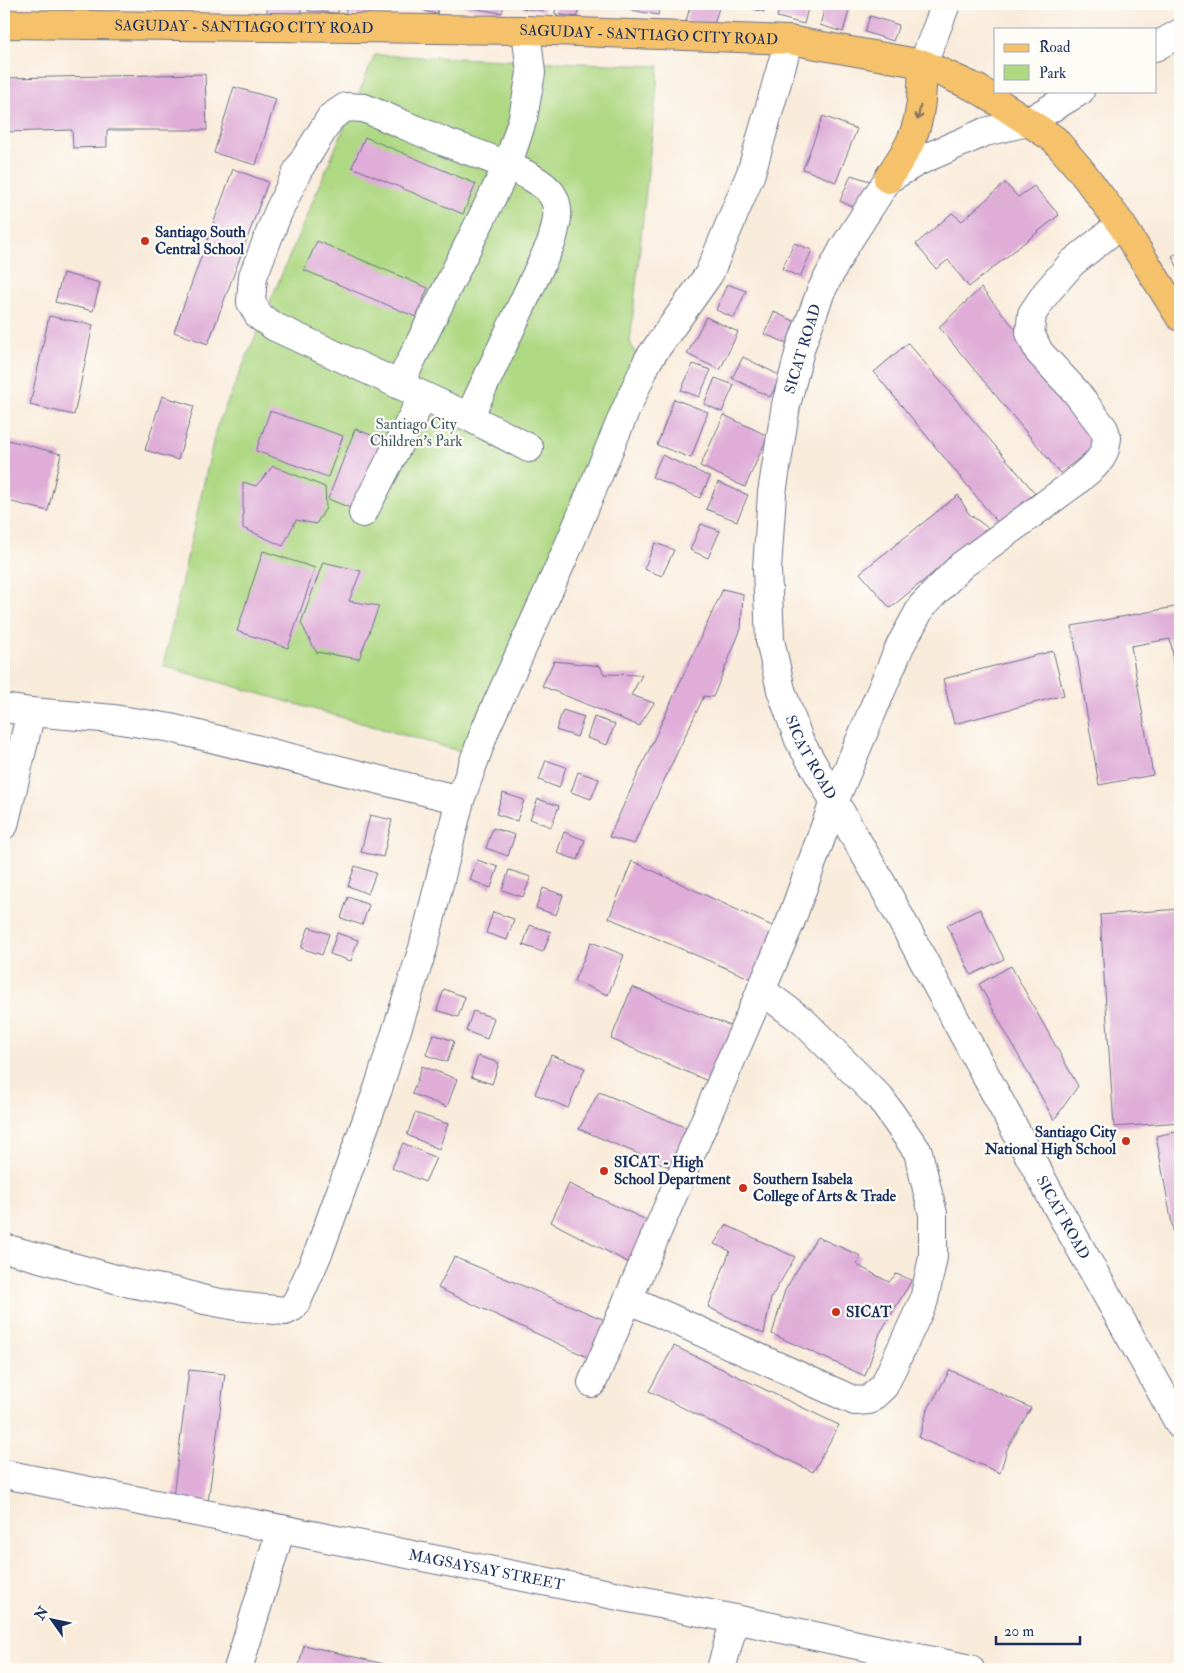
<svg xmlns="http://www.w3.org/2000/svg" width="1184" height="1673" font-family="'IM FELL Double Pica',serif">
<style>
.green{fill:#afd883;stroke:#658470}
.building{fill:#dfadd8}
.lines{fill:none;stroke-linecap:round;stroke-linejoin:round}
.minor-casing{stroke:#697189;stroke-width:30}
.major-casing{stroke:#697189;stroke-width:30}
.minor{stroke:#fff;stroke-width:28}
.major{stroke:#f5c16b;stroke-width:28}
.oneway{stroke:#7d7164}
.poi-dot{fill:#c8321e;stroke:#fdfcf7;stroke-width:2}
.labels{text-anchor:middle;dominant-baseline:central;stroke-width:4.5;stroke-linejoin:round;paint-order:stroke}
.street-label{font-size:15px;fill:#1b2f5e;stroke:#fdfcf7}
.poi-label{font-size:15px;font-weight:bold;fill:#1b2f5e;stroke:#fdfcf7;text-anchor:start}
.park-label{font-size:15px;fill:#405967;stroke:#fdfcf7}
</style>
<rect width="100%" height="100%" fill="#fdfcf7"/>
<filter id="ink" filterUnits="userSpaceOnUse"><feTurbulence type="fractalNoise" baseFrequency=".02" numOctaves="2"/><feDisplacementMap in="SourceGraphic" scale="10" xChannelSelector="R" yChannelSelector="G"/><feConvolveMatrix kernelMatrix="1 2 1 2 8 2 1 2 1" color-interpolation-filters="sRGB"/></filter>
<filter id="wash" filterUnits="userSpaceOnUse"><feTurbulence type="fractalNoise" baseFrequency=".0096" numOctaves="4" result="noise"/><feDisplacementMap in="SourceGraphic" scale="20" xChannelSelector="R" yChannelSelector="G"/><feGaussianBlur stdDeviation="1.12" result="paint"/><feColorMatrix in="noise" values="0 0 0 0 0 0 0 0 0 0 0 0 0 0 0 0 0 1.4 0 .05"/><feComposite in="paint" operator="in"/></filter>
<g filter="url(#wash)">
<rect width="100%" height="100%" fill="#f9ebda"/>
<path class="green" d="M 375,55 L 659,66 L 630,342 L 640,364 L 473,755 L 163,666 L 216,429 Z"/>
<g id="blocks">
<g class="building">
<path d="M 133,4 L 168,4 L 168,5 L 133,8 Z"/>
<path d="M 266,4 L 302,4 L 300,17 L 268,16 Z"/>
<path d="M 309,4 L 339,4 L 338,13 L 308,11 Z"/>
<path d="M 346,4 L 370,4 L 370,16 L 346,14 Z"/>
<path d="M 425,4 L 439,4 L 437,14 L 424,11 Z"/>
<path d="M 466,4 L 504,4 L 502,13 L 465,7 Z"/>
<path d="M 523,4 L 545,4 L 544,11 L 522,8 Z"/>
<path d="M 556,4 L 579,4 L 577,17 L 555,14 Z"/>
<path d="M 632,4 L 660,4 L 658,15 L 631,10 Z"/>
<path d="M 691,4 L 720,4 L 713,28 L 686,21 Z"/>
<path d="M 735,4 L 767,4 L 764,12 Z"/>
<path d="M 781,4 L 809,4 L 804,24 L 777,17 Z"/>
<path d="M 826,4 L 851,4 L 843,32 L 820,25 Z"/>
<path d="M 870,16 L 899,25 L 893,41 L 865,32 Z"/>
<path d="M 205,74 L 207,130 L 107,130 L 107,147 L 73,148 L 72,130 L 4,132 L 4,78 Z"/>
<path d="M 234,87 L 276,99 L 256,165 L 214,153 Z"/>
<path d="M 823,116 L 857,129 L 836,182 L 803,169 Z"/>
<path d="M 365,137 L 476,184 L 463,214 L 352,167 Z"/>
<path d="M 233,169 L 268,182 L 208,344 L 174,332 Z"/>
<path d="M 851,175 L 870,181 L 858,209 L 840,201 Z"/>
<path d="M 1005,183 L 1018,197 L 1034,186 L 1059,215 L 969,287 L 948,260 L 936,269 L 916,244 L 952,213 L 962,221 Z"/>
<path d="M 317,241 L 428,288 L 416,317 L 304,270 Z"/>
<path d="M 794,243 L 812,250 L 800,277 L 782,269 Z"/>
<path d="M 1180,252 L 1180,272 L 1172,256 Z"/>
<path d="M 63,273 L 100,283 L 93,311 L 55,302 Z"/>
<path d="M 727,284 L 746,291 L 734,318 L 716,310 Z"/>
<path d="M 981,288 L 1106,437 L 1060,473 L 939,327 Z"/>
<path d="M 774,312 L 796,322 L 787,343 L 764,334 Z"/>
<path d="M 49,316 L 93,325 L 74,415 L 30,405 Z"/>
<path d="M 706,317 L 738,332 L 720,370 L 687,354 Z"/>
<path d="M 908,343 L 1035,493 L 998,523 L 874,372 Z"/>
<path d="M 743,357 L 781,376 L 770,397 L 732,378 Z"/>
<path d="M 693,364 L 711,370 L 699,397 L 681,390 Z"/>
<path d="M 715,378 L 734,385 L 722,412 L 704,404 Z"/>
<path d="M 162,396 L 194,406 L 178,460 L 145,450 Z"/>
<path d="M 674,399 L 708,412 L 691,458 L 657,445 Z"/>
<path d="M 270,411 L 343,436 L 328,477 L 256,451 Z"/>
<path d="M 724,415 L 768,436 L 745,487 L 700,466 Z"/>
<path d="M 355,429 L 391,442 L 363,513 L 328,499 Z"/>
<path d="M 4,439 L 61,454 L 48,511 L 4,500 Z"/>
<path d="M 662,455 L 710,477 L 700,498 L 652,477 Z"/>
<path d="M 273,466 L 325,487 L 326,508 L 316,524 L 296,520 L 283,546 L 243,528 L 243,482 L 256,486 Z"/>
<path d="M 718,482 L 748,495 L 737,521 L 706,509 Z"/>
<path d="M 958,495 L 969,514 L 988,528 L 890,608 L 860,573 Z"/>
<path d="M 701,524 L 720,531 L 708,558 L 690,550 Z"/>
<path d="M 655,543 L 674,550 L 662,576 L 644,569 Z"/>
<path d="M 263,551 L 315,568 L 288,648 L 237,631 Z"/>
<path d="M 323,562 L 361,571 L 349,601 L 379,606 L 359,659 L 316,652 L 301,623 Z"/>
<path d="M 723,589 L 743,594 L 741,629 L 713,697 L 704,696 L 634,844 L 609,837 Z"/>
<path d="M 1180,606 L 1180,692 L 1170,639 L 1131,646 L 1153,775 L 1099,785 L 1072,626 Z"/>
<path d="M 1053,651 L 1064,695 L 954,724 L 943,679 Z"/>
<path d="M 554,661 L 600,666 L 604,674 L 642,675 L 631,695 L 654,703 L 639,726 L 542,686 Z"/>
<path d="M 563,710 L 584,717 L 577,737 L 556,730 Z"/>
<path d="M 594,717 L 615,724 L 607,745 L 587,738 Z"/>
<path d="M 546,760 L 566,767 L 559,788 L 539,780 Z"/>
<path d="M 578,772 L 599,779 L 591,799 L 571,792 Z"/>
<path d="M 503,793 L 524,800 L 517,821 L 496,814 Z"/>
<path d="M 538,799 L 559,806 L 551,827 L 530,819 Z"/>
<path d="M 370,815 L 392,820 L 383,857 L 361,852 Z"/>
<path d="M 493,828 L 515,835 L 508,856 L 486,848 Z"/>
<path d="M 564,832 L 585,840 L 578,860 L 557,853 Z"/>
<path d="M 477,860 L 498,867 L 491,888 L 470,880 Z"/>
<path d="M 632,861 L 785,932 L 761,983 L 609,918 Z"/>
<path d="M 355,866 L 376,873 L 368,894 L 348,886 Z"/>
<path d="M 509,870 L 531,877 L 523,897 L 502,890 Z"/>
<path d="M 543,888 L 563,895 L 556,915 L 536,908 Z"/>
<path d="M 348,897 L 369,905 L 362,925 L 341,918 Z"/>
<path d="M 980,909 L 1004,959 L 971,975 L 947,925 Z"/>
<path d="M 1180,909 L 1180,1122 L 1114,1127 L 1100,915 Z"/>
<path d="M 493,912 L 514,919 L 507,940 L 486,933 Z"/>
<path d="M 530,925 L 551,932 L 543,952 L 523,945 Z"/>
<path d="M 309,927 L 329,934 L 322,955 L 301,948 Z"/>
<path d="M 337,933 L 358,940 L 351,961 L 330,954 Z"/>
<path d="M 591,942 L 624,955 L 608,995 L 574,981 Z"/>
<path d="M 1011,966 L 1078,1086 L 1054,1120 L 979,984 Z"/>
<path d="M 632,987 L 741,1030 L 717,1085 L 611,1039 Z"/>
<path d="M 444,989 L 465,997 L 458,1017 L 437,1010 Z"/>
<path d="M 473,1011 L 494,1018 L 487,1039 L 466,1031 Z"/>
<path d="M 433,1034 L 454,1041 L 447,1062 L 426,1055 Z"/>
<path d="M 551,1055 L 585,1068 L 568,1108 L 535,1094 Z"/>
<path d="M 478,1056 L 499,1063 L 492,1084 L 471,1077 Z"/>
<path d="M 422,1066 L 457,1079 L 447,1107 L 412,1094 Z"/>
<path d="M 599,1092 L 697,1132 L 679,1171 L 579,1129 Z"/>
<path d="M 415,1113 L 448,1124 L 439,1149 L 407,1135 Z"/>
<path d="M 1180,1131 L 1180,1263 L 1179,1263 L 1156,1136 Z"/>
<path d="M 403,1143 L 436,1158 L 425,1182 L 392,1168 Z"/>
<path d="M 569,1184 L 657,1225 L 637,1267 L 551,1222 Z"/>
<path d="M 726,1225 L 795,1257 L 771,1298 L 764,1334 L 708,1307 L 730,1251 L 714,1244 Z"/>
<path d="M 817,1237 L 861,1256 L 857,1265 L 889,1282 L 896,1274 L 912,1280 L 880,1333 L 865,1376 L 772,1334 L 785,1290 Z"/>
<path d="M 454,1257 L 612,1323 L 596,1361 L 438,1288 Z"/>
<path d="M 674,1346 L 839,1425 L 813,1472 L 649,1391 Z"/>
<path d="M 189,1370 L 225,1374 L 208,1502 L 173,1497 Z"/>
<path d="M 950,1370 L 1031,1408 L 1007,1449 L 1000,1473 L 919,1438 L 927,1411 Z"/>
<path d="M 304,1645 L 405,1669 L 298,1669 Z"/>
</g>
</g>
</g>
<g filter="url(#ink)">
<use href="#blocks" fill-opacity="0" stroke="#697189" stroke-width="1"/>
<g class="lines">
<g class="minor-casing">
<g id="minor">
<path d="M 1155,47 L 1180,33"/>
<path d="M 923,64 L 946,4"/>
<path id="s1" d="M 1080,91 L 1028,122 L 985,132 L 919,161 L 888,179 L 843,249 L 821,291 L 801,346 L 786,405 L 772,493 L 767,569 L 770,640 L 781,690 L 799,740 L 882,884 L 1051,1196 L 1180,1425"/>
<path d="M 399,385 L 507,167 L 523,118 L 531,73 L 526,30"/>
<path d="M 469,417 L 552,241 C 556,225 562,208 551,193 C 534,171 473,153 445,142 C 418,131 391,119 364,108 L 346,107 L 331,117 L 298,170 L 277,215 L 253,276 L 251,302 L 259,316 L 275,327 L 469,417 L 529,448"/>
<path d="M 363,513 L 423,396"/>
<path d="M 4,708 L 31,712"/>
<path d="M 4,825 L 31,712 L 114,719 L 171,728 L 460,800"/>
<path d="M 4,1248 L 130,1283 L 177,1292 L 205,1300 L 236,1306 L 285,1311 L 293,1307 L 298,1299 L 319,1251 L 378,1089 L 423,948 L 460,800 L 486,728 L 566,552 L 623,416 L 648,360 L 709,274 L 751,173 L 789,40"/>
<path d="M 628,1299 L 855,1401 L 869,1400 L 884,1386 L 924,1300 L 933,1257 L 933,1214 L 918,1152 L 880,1098 L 804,1022 L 761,990"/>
<path d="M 592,1383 L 790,923 L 834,802 L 900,646 L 922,606 L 962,565 L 1073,484 L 1094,466 L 1101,458 L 1105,449 L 1107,438 L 1104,429 L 1076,392 L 1039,352 L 1030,333 L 1032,314 L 1046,293 L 1072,263 L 1121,224"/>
<path id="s2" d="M 4,1474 L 735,1619 L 970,1669"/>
<path d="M 238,1669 L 281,1529"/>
<path d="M 721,1669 L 735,1619"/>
</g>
</g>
<g class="major-casing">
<g id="major">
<path id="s3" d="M 4,24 L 526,30 L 789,40 L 923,64 L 978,89 L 1054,139 L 1079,168 L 1121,224 L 1180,317"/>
<path d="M 888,179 C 895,166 906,153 912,138 C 922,115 922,89 923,64"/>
</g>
</g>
<use href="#minor" class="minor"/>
<use href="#major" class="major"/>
</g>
<defs><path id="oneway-shaft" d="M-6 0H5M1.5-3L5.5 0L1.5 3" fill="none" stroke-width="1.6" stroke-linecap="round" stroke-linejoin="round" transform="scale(1.25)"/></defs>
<use class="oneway" href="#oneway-shaft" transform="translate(919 113) rotate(101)"/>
</g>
<g class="poi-dot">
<circle cx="145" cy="241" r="5"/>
<circle cx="1126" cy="1141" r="5"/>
<circle cx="604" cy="1171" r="5"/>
<circle cx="743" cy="1188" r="5"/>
<circle cx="836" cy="1312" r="5"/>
</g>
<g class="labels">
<g class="street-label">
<text stroke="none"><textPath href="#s3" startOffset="240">SAGUDAY - SANTIAGO CITY ROAD</textPath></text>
<text stroke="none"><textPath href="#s3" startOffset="645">SAGUDAY - SANTIAGO CITY ROAD</textPath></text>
<text transform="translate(803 349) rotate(-73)">SICAT ROAD</text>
<text stroke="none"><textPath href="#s1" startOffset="824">SICAT ROAD</textPath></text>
<text stroke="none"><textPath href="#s1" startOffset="1349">SICAT ROAD</textPath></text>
<text stroke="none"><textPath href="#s2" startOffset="492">MAGSAYSAY STREET</textPath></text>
</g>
<g class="poi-label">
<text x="155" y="232">Santiago South<tspan x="155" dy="17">Central School</tspan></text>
<text x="1116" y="1132" text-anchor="end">Santiago City<tspan x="1116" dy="17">National High School</tspan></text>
<text x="614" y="1162">SICAT - High<tspan x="614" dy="17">School Department</tspan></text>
<text x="753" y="1179">Southern Isabela<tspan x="753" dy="17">College of Arts &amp; Trade</tspan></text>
<text x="846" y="1312">SICAT</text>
</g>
<g class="park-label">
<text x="416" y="424">Santiago City<tspan x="416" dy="17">Children's Park</tspan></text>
</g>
</g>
<rect width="1184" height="1673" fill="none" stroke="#fdfcf7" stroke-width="20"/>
<rect x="994" y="28" width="162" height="65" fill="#fdfcf7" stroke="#a3aaba"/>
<rect x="1004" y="44" width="25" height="8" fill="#f5c16b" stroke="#a3aaba"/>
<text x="1039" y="52" font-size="15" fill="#1b2f5e">Road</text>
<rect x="1004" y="65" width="25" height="15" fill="#afd883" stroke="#a3aaba"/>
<text x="1039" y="78" font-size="15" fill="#1b2f5e">Park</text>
<g transform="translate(52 1620) rotate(303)" stroke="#fdfcf7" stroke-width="4" paint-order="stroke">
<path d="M0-4L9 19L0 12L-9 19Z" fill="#1b2f5e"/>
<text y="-8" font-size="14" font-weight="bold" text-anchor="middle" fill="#1b2f5e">N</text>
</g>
<path d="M996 1636v8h84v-8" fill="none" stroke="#1b2f5e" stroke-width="2.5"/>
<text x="1004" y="1636" font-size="15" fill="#1b2f5e" stroke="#fdfcf7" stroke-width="4" paint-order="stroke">20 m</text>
</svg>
